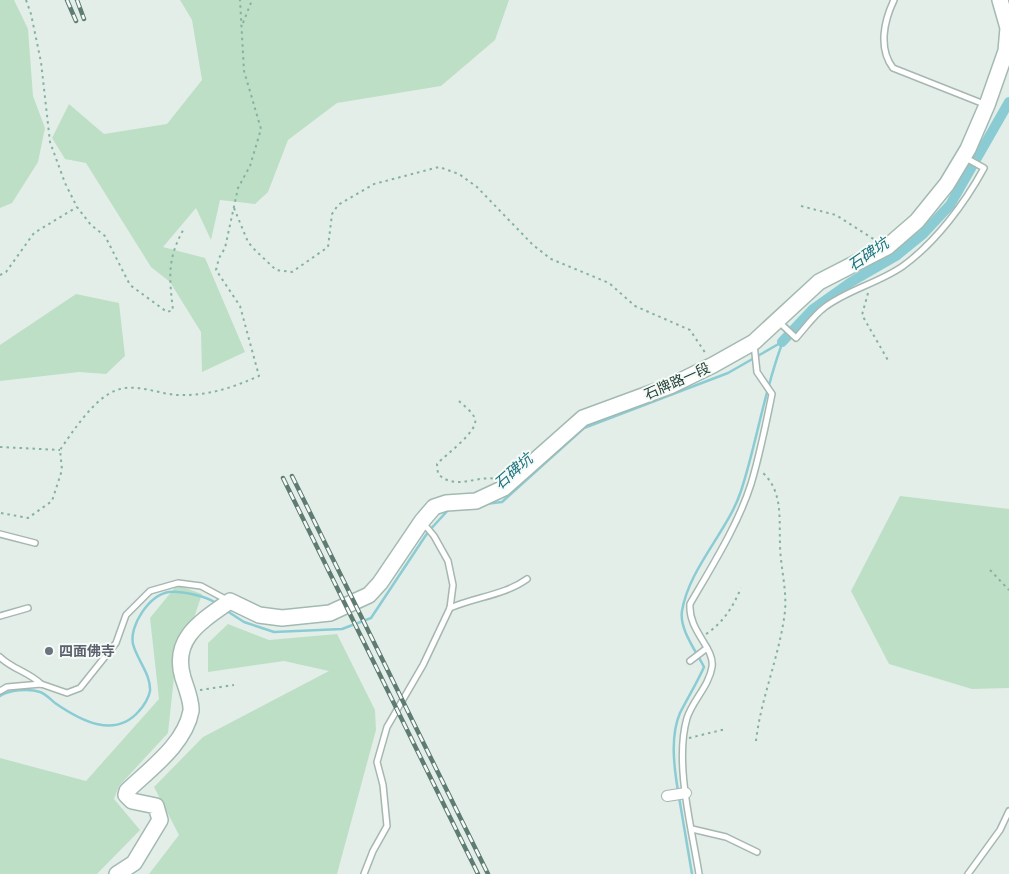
<svg xmlns="http://www.w3.org/2000/svg" width="1009" height="874" font-family="'Archivo Narrow','Noto Sans TC',sans-serif">
<style>
.green{fill:#bddfc5}
.lines{fill:none;stroke-linecap:round;stroke-linejoin:round}
.stream{stroke:#8bccd4;stroke-width:2.5}
.canal{stroke:#8bccd4;stroke-width:10}
.lane-casing{stroke:#a6b7b0;stroke-width:8}
.street-casing{stroke:#a6b7b0;stroke-width:12}
.secondary-casing{stroke:#a2bab1;stroke-width:18}
.path{stroke:#84b2a2;stroke-width:2;stroke-dasharray:2.5 4;stroke-linecap:butt}
.lane{stroke:#fff;stroke-width:5}
.street{stroke:#fff;stroke-width:10}
.secondary{stroke:#fff;stroke-width:15}
.rail-casing{stroke:#5e7c72;stroke-width:4.5}
.rail{stroke:#f5faf7;stroke-width:2.5;stroke-dasharray:8;stroke-linecap:butt}
.worship-dot{fill:#6b7280;stroke:#f5faf7;stroke-width:2}
.labels{text-anchor:middle;dominant-baseline:central;stroke-width:4;stroke-linejoin:round;paint-order:stroke}
.street-label{font-size:14px;fill:#234137;stroke:#f5faf7}
.worship-label{font-size:14px;font-weight:bold;fill:#5b616d;stroke:#f5faf7;text-anchor:start}
.water-label{font-size:15px;font-style:italic;fill:#1b727f;stroke:#f5faf7}
</style>
<rect width="100%" height="100%" fill="#e4eee9"/>
<g class="green">
<path d="M 0,0 L 14,0 L 28,29 L 33,96 L 45,128 L 38,162 L 12,203 L 0,208 Z"/>
<path d="M 180,0 L 509,0 L 495,40 L 441,86 L 337,103 L 288,140 L 268,192 L 255,204 L 220,200 L 211,240 L 196,208 L 163,247 L 205,258 L 245,352 L 202,372 L 201,332 L 170,282 L 151,267 L 86,163 L 65,159 L 52,138 L 69,104 L 104,134 L 167,124 L 202,80 L 192,20 Z"/>
<path d="M 76,294 L 119,303 L 125,356 L 106,374 L 79,372 L 0,381 L 0,345 Z"/>
<path d="M 900,496 L 1009,509 L 1009,688 L 972,689 L 889,664 L 851,591 Z"/>
<path d="M 177,585 L 202,594 L 174,677 L 168,733 L 119,786 L 114,799 L 140,830 L 97,874 L 0,874 L 0,758 L 86,781 L 159,699 L 150,618 Z"/>
<path d="M 228,624 L 269,640 L 337,634 L 375,710 L 376,730 L 337,874 L 149,874 L 179,835 L 154,787 L 203,737 L 329,671 L 284,661 L 208,672 L 208,643 Z"/>
</g>
<g class="lines">
<g class="stream">
<path d="M 485,504 L 502,502 L 584,428 L 728,373 L 782,342"/>
<path d="M 227,611 L 244,622 L 274,632 L 342,629 L 371,618 L 428,532 L 450,508"/>
<path d="M 0,696 C 9,690 29,688 40,692 C 46,694 51,700 55,703 C 81,721 115,739 139,711 C 144,706 149,697 150,691 C 151,674 137,660 133,644 C 129,626 149,595 169,592 C 182,591 206,596 216,603"/>
<path d="M 678,791 C 674,767 670,736 680,713 C 688,697 697,683 704,667 C 696,651 679,629 682,611 C 689,568 728,531 741,491 C 757,442 764,391 782,344"/>
<path d="M 679,797 L 692,874"/>
</g>
<path class="canal" d="M 782,342 L 813,309 L 851,282 L 896,256 L 923,234 L 950,205 L 1009,102"/>
<g class="lane-casing">
<g id="lane">
<path d="M 894,0 C 884,21 878,48 893,68 L 984,104"/>
<path d="M 778,321 L 796,338 C 805,328 814,315 825,307 C 849,289 879,283 903,266 C 936,242 965,203 984,168 L 966,158"/>
<path d="M 0,534 L 35,543"/>
<path d="M 450,608 C 475,597 505,595 527,579"/>
<path d="M 0,616 L 28,608"/>
<path d="M 0,657 C 12,669 29,672 41,684"/>
<path d="M 690,661 L 707,648"/>
<path d="M 0,691 L 7,687 L 41,684 L 67,693 L 80,688 L 116,643 L 126,615 L 150,591 L 178,583 L 201,586 L 227,600"/>
<path d="M 692,829 L 726,837 L 757,852"/>
<path d="M 364,874 L 373,851 L 387,826 L 383,785 L 377,762 L 387,727 L 423,665 L 450,608 L 453,585 L 448,561 L 434,536 L 424,524"/>
<path d="M 699,874 C 692,829 674,763 687,718 C 693,700 709,686 712,667 C 715,648 688,631 690,604 C 712,566 738,525 751,484 C 760,454 766,424 772,394 L 757,372 L 754,344"/>
<path d="M 968,874 L 1000,830 L 1009,811"/>
</g>
</g>
<g class="street-casing">
<path id="street" d="M 667,796 L 686,793"/>
</g>
<g class="secondary-casing">
<path id="secondary" d="M 117,874 L 134,863 L 160,820 L 156,806 L 132,801 L 126,795 L 127,791 C 150,769 185,744 191,711 C 192,702 186,687 183,678 C 171,638 202,621 230,601 L 259,615 L 282,618 L 330,613 L 369,595 L 380,583 L 422,521 L 434,507 L 446,503 L 476,501 L 504,488 L 583,418 L 670,386 L 713,365 L 754,342 L 819,282 L 887,247 L 917,221 L 947,184 L 968,149 L 987,105 L 1006,51 L 1008,28 L 1000,0"/>
</g>
<g class="path">
<path d="M 26,0 L 31,14 L 41,62 L 50,142 L 65,183 L 77,207 L 91,225 L 105,236 L 130,285 L 167,312 L 173,310 C 169,277 167,257 185,227"/>
<path d="M 243,23 L 252,0"/>
<path d="M 801,206 L 836,215 L 875,240"/>
<path d="M 234,208 L 248,242 L 255,250 L 276,270 L 292,272 L 328,247 L 332,214 L 338,205 L 374,184 L 439,167 L 459,174 L 477,187 L 533,245 L 551,259 L 609,283 L 635,306 L 690,330 L 706,354"/>
<path d="M 0,275 L 6,272 L 34,233 L 77,207"/>
<path d="M 868,293 L 862,315 L 889,362"/>
<path d="M 459,401 C 464,406 473,412 475,419 C 479,431 445,455 437,464 L 438,474 C 456,491 476,475 496,479"/>
<path d="M 0,447 L 60,450"/>
<path d="M 1,513 L 28,518 L 52,501 L 62,470 L 60,450 C 73,431 95,397 117,390 C 137,383 158,394 178,395 C 207,396 232,388 259,376 L 240,306 L 216,270 L 219,258 L 225,248 L 238,188 L 250,166 L 261,129 L 244,71 L 240,0"/>
<path d="M 990,570 L 1009,590"/>
<path d="M 706,634 C 723,623 733,607 741,588"/>
<path d="M 200,690 L 234,685"/>
<path d="M 689,738 L 726,729"/>
<path d="M 756,741 C 761,697 780,655 785,611 C 787,588 780,566 780,543 C 779,517 783,491 762,472"/>
</g>
<use href="#lane" class="lane"/>
<use href="#street" class="street"/>
<use href="#secondary" class="secondary"/>
<g class="rail-casing">
<g id="rail">
<path d="M 67,0 L 76,21"/>
<path d="M 77,0 L 84,19"/>
<path d="M 292,476 L 488,874"/>
<path d="M 283,478 L 478,874"/>
</g>
</g>
<use href="#rail" class="rail"/>
</g>
<circle class="worship-dot" cx="49" cy="651" r="5"/>
<g class="labels">
<g class="street-label">
<text transform="translate(677 381) rotate(-24)">石牌路一段</text>
</g>
<g class="worship-label">
<text x="59" y="651">四面佛寺</text>
</g>
<g class="water-label">
<text transform="translate(868 254) rotate(-34)">石碑坑</text>
<text transform="translate(513 471) rotate(-41)">石碑坑</text>
</g>
</g>
</svg>
